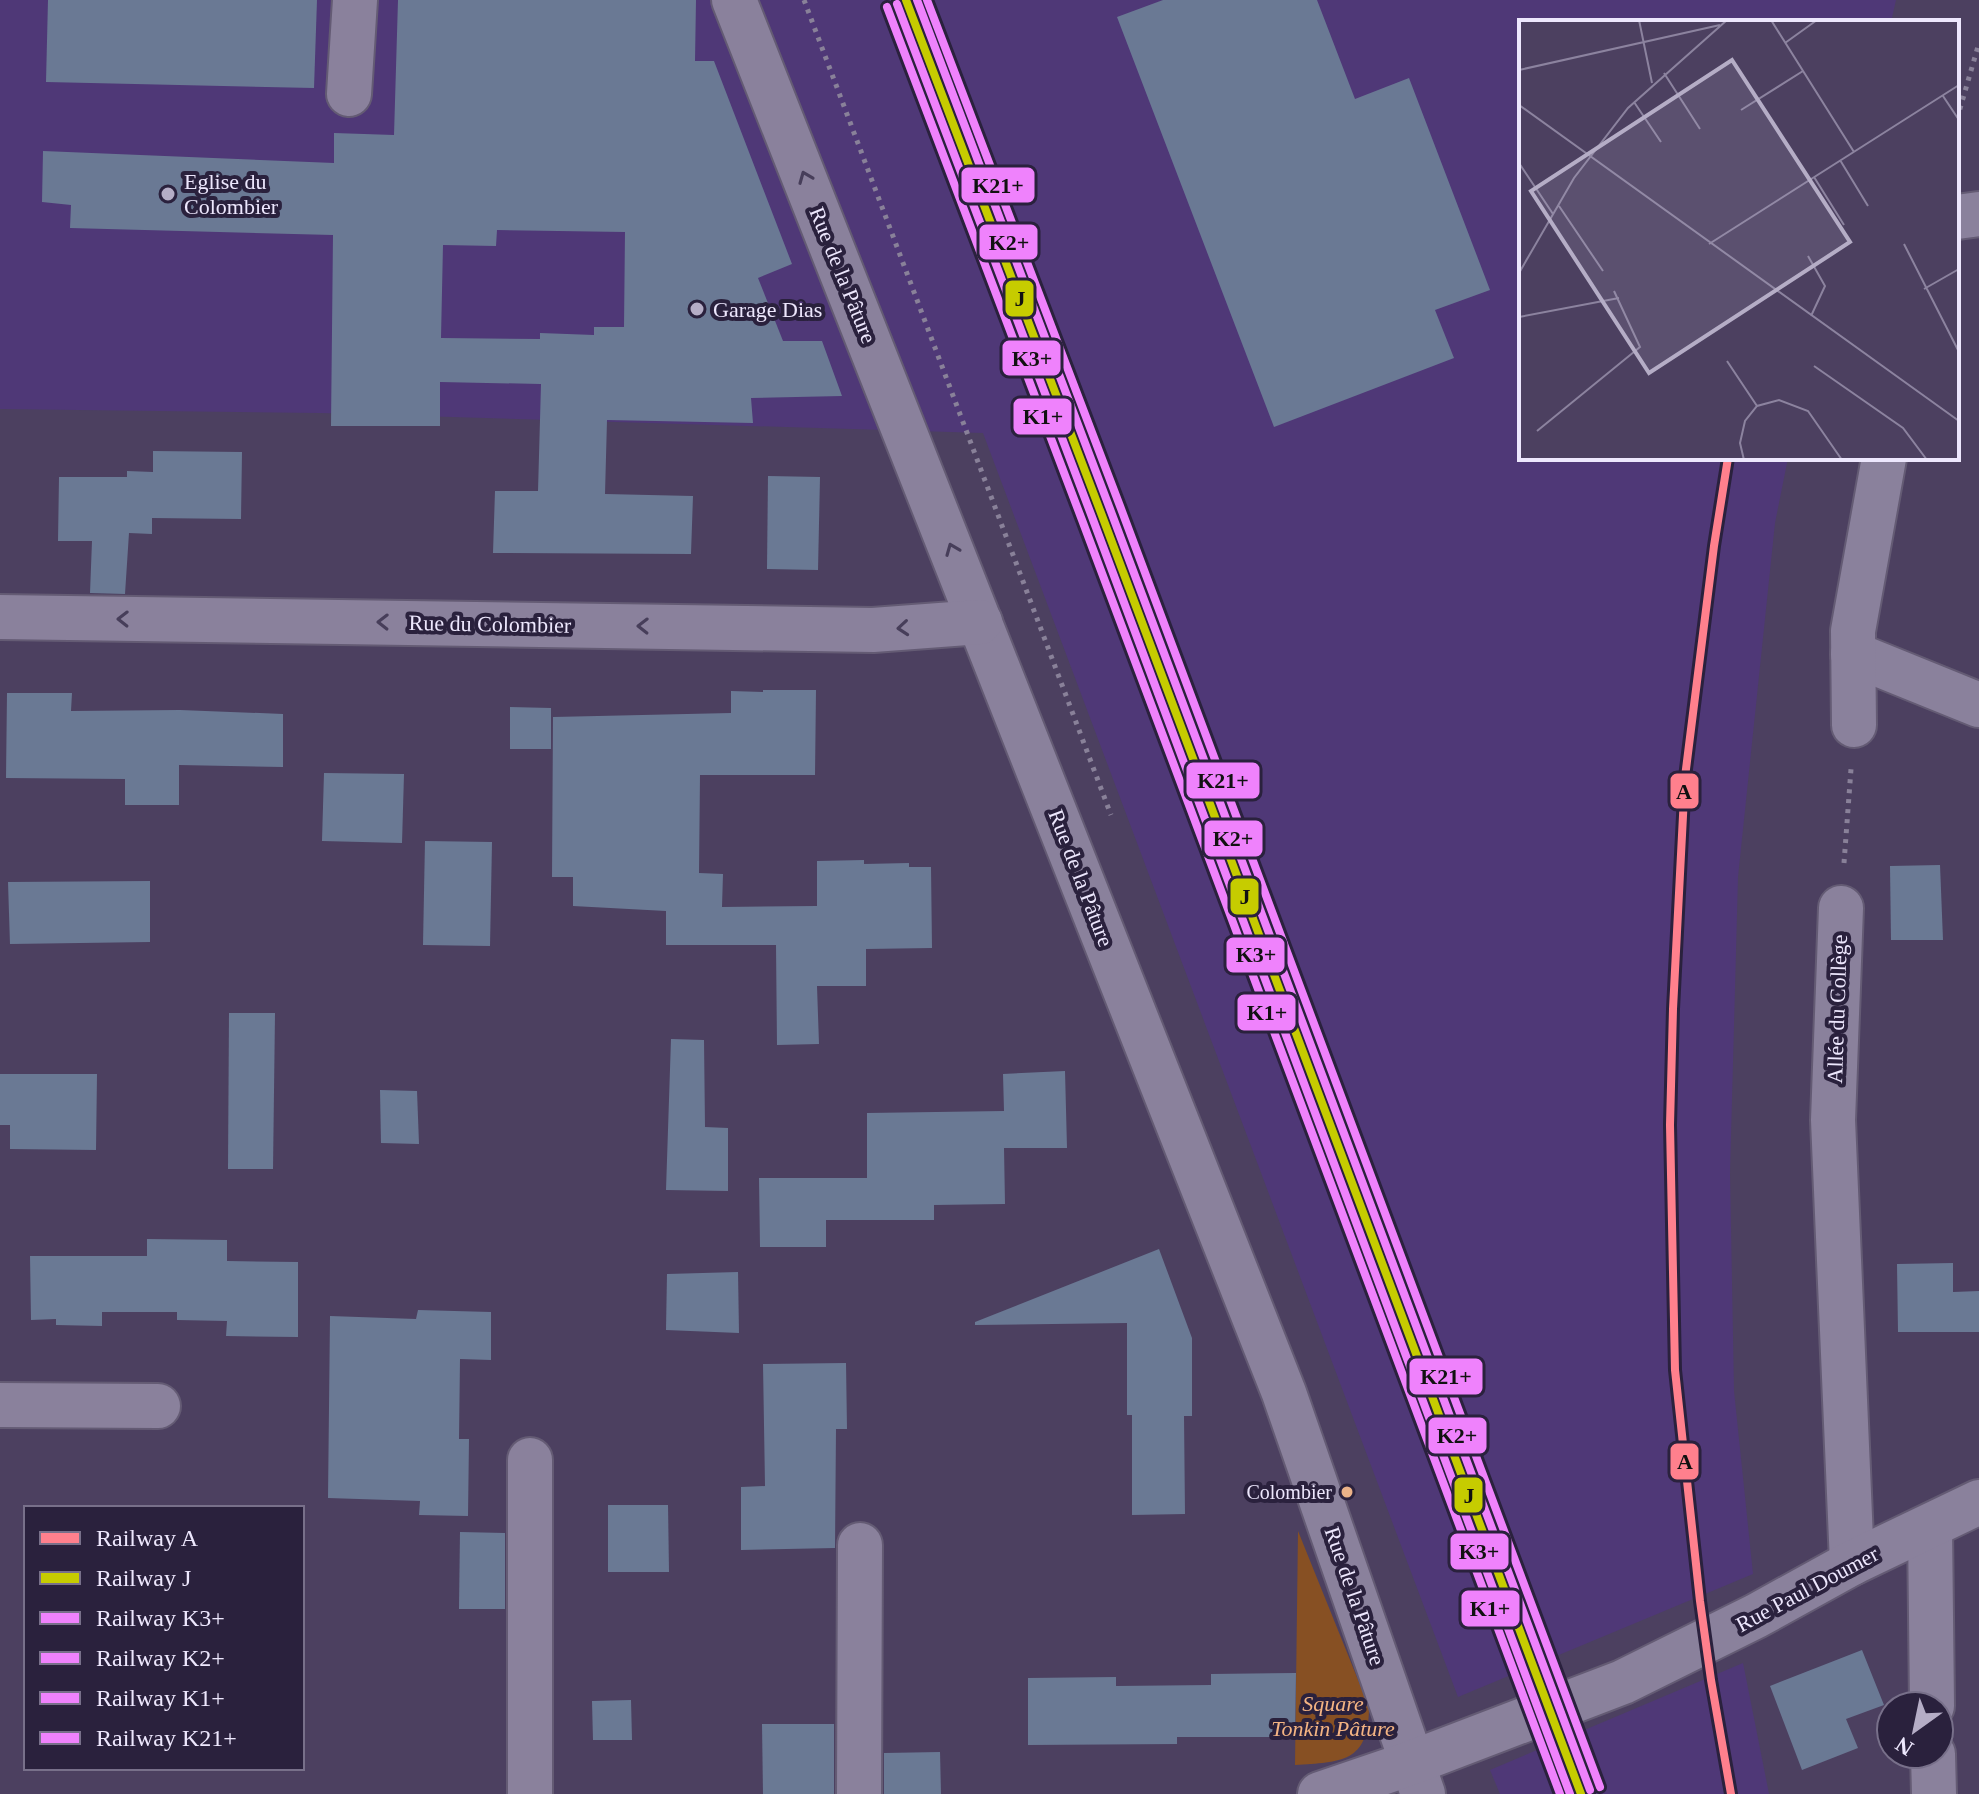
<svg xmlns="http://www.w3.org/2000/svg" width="1979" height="1794" font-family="'Times New Roman',serif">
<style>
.built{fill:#4f3877}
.green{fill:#875023}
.building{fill:#6a7994;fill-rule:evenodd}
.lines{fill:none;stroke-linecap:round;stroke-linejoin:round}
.minor-casing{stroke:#645b74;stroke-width:48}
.path{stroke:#898199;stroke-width:5;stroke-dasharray:4 6;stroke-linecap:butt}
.minor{stroke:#8a819c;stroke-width:44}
.rail-1-casing{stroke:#2a213d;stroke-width:14}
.rail-2-casing{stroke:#2a213d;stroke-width:14}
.rail-3-casing{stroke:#2a213d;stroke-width:14}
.rail-4-casing{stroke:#2a213d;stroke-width:14}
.rail-5-casing{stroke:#2a213d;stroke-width:14}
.rail-6-casing{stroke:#2a213d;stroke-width:14}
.rail-1{stroke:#ff808d;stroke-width:8}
.rail-2{stroke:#c6cc00;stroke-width:8}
.rail-3{stroke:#ef82fc;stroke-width:8}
.rail-4{stroke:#ef82fc;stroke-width:8}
.rail-5{stroke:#ef82fc;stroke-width:8}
.rail-6{stroke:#ef82fc;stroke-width:8}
.oneway{stroke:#473e5a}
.poi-dot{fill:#b5adc6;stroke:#2a213d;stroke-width:3}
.bus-dot{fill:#ebb288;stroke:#2a213d;stroke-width:3}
.labels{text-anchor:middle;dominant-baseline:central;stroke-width:8;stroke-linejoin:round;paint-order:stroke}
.bus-label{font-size:20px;fill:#ede7fd;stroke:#2a213d;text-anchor:end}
.poi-label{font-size:22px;fill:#ede7fd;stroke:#2a213d;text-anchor:start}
.street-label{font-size:22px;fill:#ede7fd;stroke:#2a213d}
.park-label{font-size:22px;font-style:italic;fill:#f4b483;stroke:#2a213d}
.inset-road{fill:none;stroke:#8c839f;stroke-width:2}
.view{fill:#b5adc6;fill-opacity:0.15;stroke:#b5adc6;stroke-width:4}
.inset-edge{fill:none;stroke:#ede7fd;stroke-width:4}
.line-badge{stroke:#2a213d;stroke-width:3}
.pale-badge-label{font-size:22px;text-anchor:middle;font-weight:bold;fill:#111}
</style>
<rect width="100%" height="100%" fill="#4c4060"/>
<g class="built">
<path d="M 0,0 L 1896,0 L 1891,22 L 1521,22 L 1521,458 L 1788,458 L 1775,523 L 1738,877 L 1730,1173 L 1734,1391 L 1753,1574 L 1458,1697 L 983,433 L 320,413 L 0,409 Z"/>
<path d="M 1743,1663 L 1769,1794 L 1500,1794 L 1490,1770 Z"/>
</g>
<path class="green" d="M 1298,1531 L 1369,1707 C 1369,1763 1341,1762 1295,1765 Z"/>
<g class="building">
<path d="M 48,0 L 317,0 L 314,88 L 46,82 Z"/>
<path d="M 398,0 L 696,0 L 695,61 L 714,61 L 792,264 L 758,278 L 783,341 L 822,341 L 842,396 L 751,398 L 753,423 L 607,420 L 605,494 L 693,496 L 691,554 L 493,553 L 495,491 L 538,491 L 541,384 L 440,382 L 440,426 L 331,426 L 333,235 L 70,228 L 71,205 L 42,202 L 43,151 L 334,163 L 334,133 L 394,135 ZM 497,230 L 625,232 L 624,327 L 594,327 L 594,335 L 540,333 L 540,339 L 441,338 L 443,245 L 496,246 Z"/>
<path d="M 1163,0 L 1317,0 L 1355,99 L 1409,78 L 1490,290 L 1435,310 L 1454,358 L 1274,427 L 1117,17 Z"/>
<path d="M 153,451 L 242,452 L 241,519 L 152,518 L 152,534 L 129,533 L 125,594 L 90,593 L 92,541 L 58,541 L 59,477 L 127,477 L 127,471 L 153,472 Z"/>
<path d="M 768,476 L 820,477 L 818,570 L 767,569 Z"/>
<path d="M 763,690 L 816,690 L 815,775 L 700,775 L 699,873 L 723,874 L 722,907 L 817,906 L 817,861 L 864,860 L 864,864 L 909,863 L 909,867 L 931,867 L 932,948 L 866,949 L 866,986 L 817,986 L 819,1044 L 777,1045 L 776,945 L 666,945 L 666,911 L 573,906 L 573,877 L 552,877 L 553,717 L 731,713 L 731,691 L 763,692 Z"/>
<path d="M 7,693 L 72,693 L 71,711 L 180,710 L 283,714 L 283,767 L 179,765 L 179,805 L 125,805 L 125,779 L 6,778 Z"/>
<path d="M 510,707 L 551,708 L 551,749 L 510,749 Z"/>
<path d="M 324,773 L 404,774 L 402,843 L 322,841 Z"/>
<path d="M 425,841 L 492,842 L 490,946 L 423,945 Z"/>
<path d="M 1940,865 L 1943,940 L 1891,940 L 1890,866 Z"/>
<path d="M 150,881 L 150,942 L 10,944 L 8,882 Z"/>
<path d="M 229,1013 L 275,1013 L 273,1169 L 228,1169 Z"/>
<path d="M 671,1039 L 704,1040 L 705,1127 L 728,1128 L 728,1191 L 666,1190 Z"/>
<path d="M 1065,1071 L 1067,1148 L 1004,1148 L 1005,1204 L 934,1205 L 934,1220 L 826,1220 L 826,1247 L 760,1247 L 759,1178 L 867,1178 L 867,1113 L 1004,1111 L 1003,1074 Z"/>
<path d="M 0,1074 L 97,1074 L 96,1150 L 10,1149 L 10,1125 L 0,1125 Z"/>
<path d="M 380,1090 L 417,1091 L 419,1144 L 381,1143 Z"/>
<path d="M 147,1239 L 227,1240 L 227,1261 L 298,1262 L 298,1337 L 226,1336 L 227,1321 L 177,1320 L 177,1312 L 102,1312 L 102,1326 L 56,1325 L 56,1319 L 31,1320 L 30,1256 L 147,1256 Z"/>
<path d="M 1159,1249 L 1192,1338 L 1192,1416 L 1184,1416 L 1185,1514 L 1132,1515 L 1132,1415 L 1127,1415 L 1127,1323 L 975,1325 L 975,1322 Z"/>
<path d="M 1953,1263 L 1953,1292 L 1979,1291 L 1979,1332 L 1898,1332 L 1897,1264 Z"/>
<path d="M 738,1272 L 739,1333 L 666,1330 L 667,1274 Z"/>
<path d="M 418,1310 L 491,1312 L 491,1360 L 460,1359 L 459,1439 L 469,1439 L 468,1516 L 419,1515 L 420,1501 L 328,1498 L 330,1316 L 416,1319 Z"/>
<path d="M 846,1363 L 847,1429 L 836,1429 L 835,1548 L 741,1550 L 741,1487 L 765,1486 L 763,1364 Z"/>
<path d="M 608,1505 L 668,1505 L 669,1572 L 608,1572 Z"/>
<path d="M 460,1532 L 505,1533 L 505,1609 L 459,1609 Z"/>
<path d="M 1862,1650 L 1884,1705 L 1846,1719 L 1858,1748 L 1802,1770 L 1770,1686 Z"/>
<path d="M 1296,1673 L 1295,1737 L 1177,1737 L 1177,1744 L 1028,1745 L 1028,1678 L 1116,1677 L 1116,1686 L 1211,1685 L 1211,1674 Z"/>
<path d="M 631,1700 L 632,1740 L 593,1740 L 592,1701 Z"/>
<path d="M 762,1724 L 834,1724 L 834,1794 L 763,1794 Z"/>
<path d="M 940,1752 L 941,1794 L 884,1794 L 884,1753 Z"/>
</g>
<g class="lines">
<g class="minor-casing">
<g id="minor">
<path d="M 734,0 L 1284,1393 L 1423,1794"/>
<path d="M 349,94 L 355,0"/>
<path d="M 1957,217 L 1979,214"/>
<path d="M 0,617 L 873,630 L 980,622"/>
<path d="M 1853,654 L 1979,705"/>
<path d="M 1854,725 L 1853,631 L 1884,458"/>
<path d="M 1841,908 L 1833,1120 L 1852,1563"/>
<path d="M 0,1405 L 158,1406"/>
<path d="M 1930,1527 L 1932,1706"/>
<path d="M 1933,1754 L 1934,1794"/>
<path d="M 530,1794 L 530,1460"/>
<path d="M 859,1794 L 860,1545"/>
<path d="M 1320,1794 L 1411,1763 L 1623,1682 L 1756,1616 L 1852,1563 L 1979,1502"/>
</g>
</g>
<g class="path">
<path d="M 804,0 L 1111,815"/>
<path d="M 1957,119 L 1979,43"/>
<path d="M 1844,863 L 1851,769"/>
</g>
<use href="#minor" class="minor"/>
<g class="rail-1-casing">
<path id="rail-1" d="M 1728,458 L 1714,546 L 1685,777 L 1673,1009 L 1670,1125 L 1675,1370 L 1700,1601 L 1711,1680 L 1731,1794"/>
</g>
<g class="rail-2-casing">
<path id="rail-2" d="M 906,0 L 1101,513 L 1581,1794"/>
</g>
<g class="rail-3-casing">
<path id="rail-3" d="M 897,4 L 1092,517 L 1570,1794"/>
</g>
<g class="rail-4-casing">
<path id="rail-4" d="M 917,0 L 1110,509 L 1590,1790"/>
</g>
<g class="rail-5-casing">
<path id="rail-5" d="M 887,7 L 1082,520 L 1560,1794"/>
</g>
<g class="rail-6-casing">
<path id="rail-6" d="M 927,0 L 1120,506 L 1600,1787"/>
</g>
<use href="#rail-1" class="rail-1"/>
<use href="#rail-2" class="rail-2"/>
<use href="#rail-3" class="rail-3"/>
<use href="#rail-4" class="rail-4"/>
<use href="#rail-5" class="rail-5"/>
<use href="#rail-6" class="rail-6"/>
</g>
<defs><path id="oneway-chevron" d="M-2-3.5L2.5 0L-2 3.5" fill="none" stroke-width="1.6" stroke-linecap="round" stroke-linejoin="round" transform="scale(2)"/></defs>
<g class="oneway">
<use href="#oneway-chevron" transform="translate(805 177) rotate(-112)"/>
<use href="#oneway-chevron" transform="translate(952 549) rotate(-112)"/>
<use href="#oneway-chevron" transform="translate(123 619) rotate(-179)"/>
<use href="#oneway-chevron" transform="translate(383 622) rotate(-179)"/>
<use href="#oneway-chevron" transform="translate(643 626) rotate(-179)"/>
<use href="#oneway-chevron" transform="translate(903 628) rotate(175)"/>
</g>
<g class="poi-dot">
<circle cx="168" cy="194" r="8"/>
<circle cx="697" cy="309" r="8"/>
</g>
<circle class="bus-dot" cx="1347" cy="1492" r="7"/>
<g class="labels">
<g class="bus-label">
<text x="1332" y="1492">Colombier</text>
</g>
<g class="poi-label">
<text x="184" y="181">Eglise du<tspan x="184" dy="25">Colombier</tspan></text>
<text x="713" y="309">Garage Dias</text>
</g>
<g class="street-label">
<text transform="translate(843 275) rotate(68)">Rue de la Pâture</text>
<text transform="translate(490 624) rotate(1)">Rue du Colombier</text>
<text transform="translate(1081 878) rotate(69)">Rue de la Pâture</text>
<text transform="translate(1837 1009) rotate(-88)">Allée du Collège</text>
<text transform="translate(1807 1589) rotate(-28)">Rue Paul Doumer</text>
<text transform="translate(1355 1596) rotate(71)">Rue de la Pâture</text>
</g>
<g class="park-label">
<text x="1333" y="1703">Square<tspan x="1333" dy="25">Tonkin Pâture</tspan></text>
</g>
</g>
<g transform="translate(1519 20)">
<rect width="440" height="440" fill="#4c4060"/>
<path class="inset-road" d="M 120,0 L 133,63M 252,0 L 335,132M 266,23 L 298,0M 0,50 L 201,5M 145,53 L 181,109M 424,76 L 440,100M 115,82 L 142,122M 0,85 L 440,401M 222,90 L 284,51M 321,140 L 349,186M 0,143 L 34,194M 295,157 L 325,205M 40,186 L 84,251M 190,224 L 440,65M 385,224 L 440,332M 289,236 L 306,266 L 292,296M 0,253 L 55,158 L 109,88 L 208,0M 405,269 L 440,249M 0,297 L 100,278M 208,341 L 238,386M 295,346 L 384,408 L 408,440M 18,411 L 121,327 L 95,271M 225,440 L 221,423 L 226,401 L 238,386 L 260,380 L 289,391 L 323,440"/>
<path class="view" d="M 213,40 L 331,222 L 130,353 L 12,171 Z"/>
<rect width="440" height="440" class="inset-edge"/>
</g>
<g class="line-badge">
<rect x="960" y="166" width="76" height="38" rx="8" fill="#ef82fc"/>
<rect x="978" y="223" width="61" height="38" rx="8" fill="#ef82fc"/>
<rect x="1004" y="279" width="31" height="39" rx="8" fill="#c6cc00"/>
<rect x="1001" y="339" width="61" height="38" rx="8" fill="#ef82fc"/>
<rect x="1012" y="397" width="61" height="39" rx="8" fill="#ef82fc"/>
<rect x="1185" y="761" width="76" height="39" rx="8" fill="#ef82fc"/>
<rect x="1669" y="772" width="31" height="38" rx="8" fill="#ff808d"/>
<rect x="1203" y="819" width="61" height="39" rx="8" fill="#ef82fc"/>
<rect x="1229" y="877" width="31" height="39" rx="8" fill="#c6cc00"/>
<rect x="1225" y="936" width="61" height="38" rx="8" fill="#ef82fc"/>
<rect x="1236" y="993" width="61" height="39" rx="8" fill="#ef82fc"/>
<rect x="1408" y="1357" width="76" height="39" rx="8" fill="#ef82fc"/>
<rect x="1427" y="1416" width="61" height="39" rx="8" fill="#ef82fc"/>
<rect x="1669" y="1442" width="31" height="39" rx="8" fill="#ff808d"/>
<rect x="1453" y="1476" width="31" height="38" rx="8" fill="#c6cc00"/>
<rect x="1449" y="1532" width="61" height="39" rx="8" fill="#ef82fc"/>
<rect x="1460" y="1589" width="61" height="39" rx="8" fill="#ef82fc"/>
</g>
<g class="pale-badge-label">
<text x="998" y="193">K21+</text>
<text x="1009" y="250">K2+</text>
<text x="1020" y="306">J</text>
<text x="1032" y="366">K3+</text>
<text x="1043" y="424">K1+</text>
<text x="1223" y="788">K21+</text>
<text x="1684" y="799">A</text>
<text x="1233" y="846">K2+</text>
<text x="1245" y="904">J</text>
<text x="1256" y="962">K3+</text>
<text x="1267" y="1020">K1+</text>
<text x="1446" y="1384">K21+</text>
<text x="1457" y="1443">K2+</text>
<text x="1685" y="1469">A</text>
<text x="1469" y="1503">J</text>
<text x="1479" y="1559">K3+</text>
<text x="1490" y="1616">K1+</text>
</g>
<rect x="24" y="1506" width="280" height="264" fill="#2a213d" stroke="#78708a" stroke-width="2"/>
<rect x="40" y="1532" width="40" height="12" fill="#ff808d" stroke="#78708a" stroke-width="2"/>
<text x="96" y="1546" font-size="24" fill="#ede7fd">Railway A</text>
<rect x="40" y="1572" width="40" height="12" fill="#c6cc00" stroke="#78708a" stroke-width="2"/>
<text x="96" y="1586" font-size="24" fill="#ede7fd">Railway J</text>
<rect x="40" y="1612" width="40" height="12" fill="#ef82fc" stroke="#78708a" stroke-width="2"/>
<text x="96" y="1626" font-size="24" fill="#ede7fd">Railway K3+</text>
<rect x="40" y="1652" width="40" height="12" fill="#ef82fc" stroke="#78708a" stroke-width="2"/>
<text x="96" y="1666" font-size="24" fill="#ede7fd">Railway K2+</text>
<rect x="40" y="1692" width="40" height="12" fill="#ef82fc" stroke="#78708a" stroke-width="2"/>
<text x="96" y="1706" font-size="24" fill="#ede7fd">Railway K1+</text>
<rect x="40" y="1732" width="40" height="12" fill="#ef82fc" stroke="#78708a" stroke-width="2"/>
<text x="96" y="1746" font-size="24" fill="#ede7fd">Railway K21+</text>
<g transform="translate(1915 1730) rotate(213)"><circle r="38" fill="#2a213d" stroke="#78708a" stroke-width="2"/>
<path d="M0-6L14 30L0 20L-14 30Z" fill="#b5adc6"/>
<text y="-12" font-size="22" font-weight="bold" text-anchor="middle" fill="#ede7fd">N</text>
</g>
</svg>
